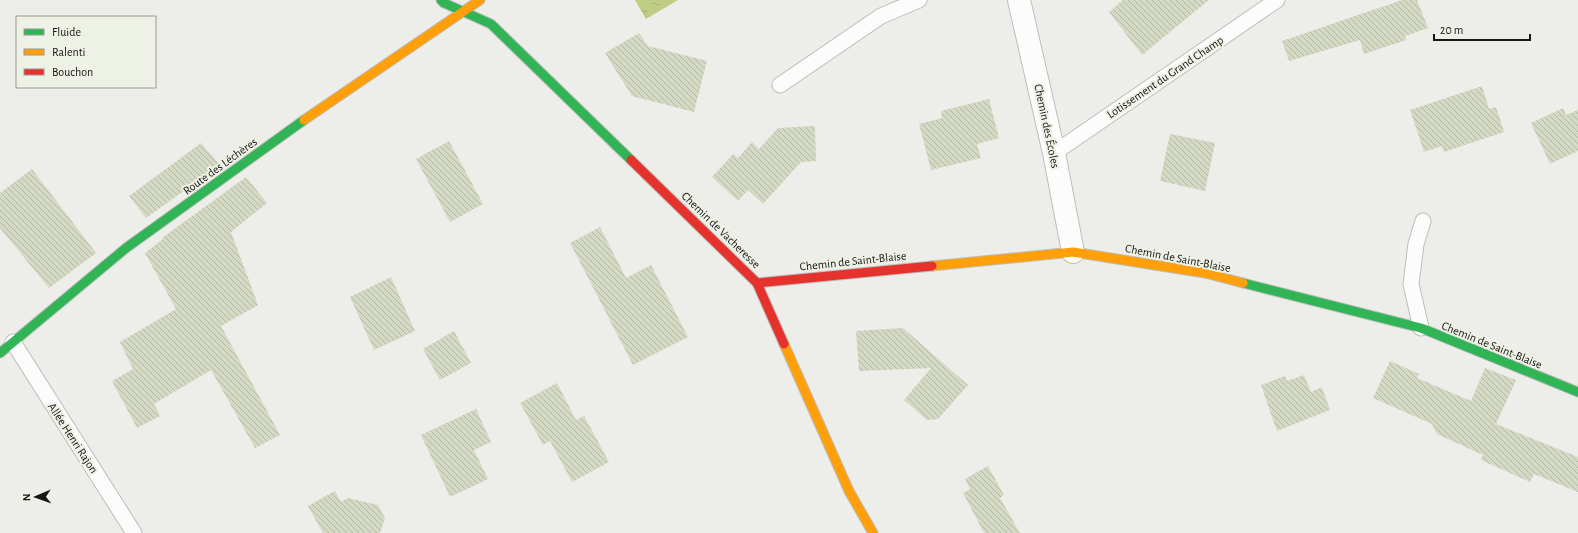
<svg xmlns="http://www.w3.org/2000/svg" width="1578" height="533" font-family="'Alegreya Sans',sans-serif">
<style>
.water{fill:url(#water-ripples)}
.building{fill:url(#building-back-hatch)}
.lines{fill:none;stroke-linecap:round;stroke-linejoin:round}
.lane-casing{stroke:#bdbeba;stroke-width:17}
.street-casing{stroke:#bdbeba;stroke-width:24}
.fast-casing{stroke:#bdbeba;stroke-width:11}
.slow-casing{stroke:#bdbeba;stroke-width:11}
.jam-casing{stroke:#bdbeba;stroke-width:11}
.lane{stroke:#fcfcfc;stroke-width:15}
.street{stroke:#fcfcfc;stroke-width:22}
.fast{stroke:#30b455;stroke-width:9}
.slow{stroke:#ff9f0a;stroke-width:9}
.jam{stroke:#e5322d;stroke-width:9}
.labels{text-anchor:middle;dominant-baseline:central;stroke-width:4;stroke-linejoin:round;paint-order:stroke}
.street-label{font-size:12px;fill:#161713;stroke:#eef1e6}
</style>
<defs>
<pattern id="water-ripples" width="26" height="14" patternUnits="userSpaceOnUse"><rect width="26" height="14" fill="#becc84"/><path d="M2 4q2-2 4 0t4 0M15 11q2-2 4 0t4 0" fill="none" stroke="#a3ae71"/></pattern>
<pattern id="building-back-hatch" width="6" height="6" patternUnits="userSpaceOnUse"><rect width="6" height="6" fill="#d4d9c3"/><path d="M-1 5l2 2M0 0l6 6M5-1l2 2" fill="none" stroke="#b5baa7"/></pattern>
</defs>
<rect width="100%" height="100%" fill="#edeee9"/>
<path class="water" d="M 635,0 L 678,0 L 646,19 Z"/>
<g class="building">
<path d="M 1123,0 L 1209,0 L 1142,55 L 1109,12 Z"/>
<path d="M 1402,0 L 1417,0 L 1428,28 L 1405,36 L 1406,40 L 1364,54 L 1360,40 L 1289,61 L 1282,41 Z"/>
<path d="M 639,33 L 648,46 L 707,61 L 694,112 L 632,96 L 605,53 Z"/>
<path d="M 1482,86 L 1489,109 L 1496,107 L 1504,132 L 1444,152 L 1442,146 L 1424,152 L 1410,110 Z"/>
<path d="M 989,99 L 999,138 L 977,144 L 981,158 L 931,170 L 919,124 L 942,118 L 941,111 Z"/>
<path d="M 1563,108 L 1566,115 L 1578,110 L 1578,151 L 1550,164 L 1531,123 Z"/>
<path d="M 815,126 L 816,161 L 801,162 L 763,204 L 748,190 L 738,201 L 712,177 L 733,154 L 738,158 L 752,142 L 759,149 L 778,128 Z"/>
<path d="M 1170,134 L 1215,143 L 1205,191 L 1160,181 Z"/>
<path d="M 449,141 L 483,204 L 450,222 L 416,159 Z"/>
<path d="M 201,143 L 220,165 L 146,218 L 129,196 Z"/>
<path d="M 32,169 L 96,253 L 49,288 L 0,228 L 0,193 Z"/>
<path d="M 246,177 L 267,203 L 231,232 L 258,305 L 221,326 L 280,435 L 255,448 L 211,370 L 154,404 L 160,416 L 137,428 L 112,381 L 133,369 L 120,342 L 176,309 L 145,253 L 163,239 L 162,238 Z"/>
<path d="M 600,227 L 626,278 L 651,265 L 688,337 L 633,365 L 570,243 Z"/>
<path d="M 391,277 L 415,331 L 374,350 L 350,297 Z"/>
<path d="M 903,328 L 968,385 L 938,419 L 927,420 L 904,400 L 931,368 L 859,371 L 856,331 Z"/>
<path d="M 454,331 L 471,363 L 440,380 L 423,349 Z"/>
<path d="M 1390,361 L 1419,374 L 1417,378 L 1471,401 L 1485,368 L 1516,380 L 1496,424 L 1578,457 L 1578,492 L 1534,474 L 1530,482 L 1481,460 L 1483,455 L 1437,434 L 1432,424 L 1373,398 Z"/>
<path d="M 1304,375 L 1311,392 L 1322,387 L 1330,410 L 1277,431 L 1261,385 L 1285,376 L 1287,381 Z"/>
<path d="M 557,383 L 576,420 L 584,416 L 609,462 L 572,482 L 550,441 L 543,445 L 520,403 Z"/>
<path d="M 476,409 L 491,442 L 474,450 L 488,479 L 450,497 L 421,435 Z"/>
<path d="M 988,466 L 1004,495 L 1000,498 L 1020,533 L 984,533 L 963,493 L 970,489 L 965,479 Z"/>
<path d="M 335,491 L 341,502 L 348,498 L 378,505 L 385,518 L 380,533 L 323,533 L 308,506 Z"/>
</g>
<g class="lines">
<g class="lane-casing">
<g id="lane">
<path d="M 780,85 L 881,16 L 919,0"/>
<path d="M 1054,153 L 1277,0"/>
<path d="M 1421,328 L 1411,284 L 1416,244 L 1423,221"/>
<path d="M 13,342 L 134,533"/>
</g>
</g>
<g class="street-casing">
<path id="street" d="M 1019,0 L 1054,153 L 1073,252"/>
</g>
<g class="fast-casing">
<g id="fast">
<path d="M 441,0 L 444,3 L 491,24 L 631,160"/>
<path d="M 1243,283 L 1421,328 L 1578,392"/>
<path d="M 0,353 L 126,248 L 304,120"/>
</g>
</g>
<g class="slow-casing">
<g id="slow">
<path d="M 304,120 L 480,0"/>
<path d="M 932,266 L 1073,252 L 1205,273 L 1243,283"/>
<path d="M 784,344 L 849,491 L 873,533"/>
</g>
</g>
<g class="jam-casing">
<g id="jam">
<path d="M 631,160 L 757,283 L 784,344"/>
<path d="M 757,283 L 932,266"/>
</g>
</g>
<use href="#lane" class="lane"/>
<use href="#street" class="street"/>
<use href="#fast" class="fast"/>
<use href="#slow" class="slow"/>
<use href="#jam" class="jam"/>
</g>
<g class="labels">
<g class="street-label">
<text transform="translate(1165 77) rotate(-34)">Lotissement du Grand Champ</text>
<text transform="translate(1047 126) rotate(78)">Chemin des Écoles</text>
<text transform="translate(220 166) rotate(-36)">Route des Léchères</text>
<text transform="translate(721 230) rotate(44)">Chemin de Vacheresse</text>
<text transform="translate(1178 258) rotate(11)">Chemin de Saint-Blaise</text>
<text transform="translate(853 261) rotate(-6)">Chemin de Saint-Blaise</text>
<text transform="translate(1492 345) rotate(22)">Chemin de Saint-Blaise</text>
<text transform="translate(73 438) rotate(57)">Allée Henri Rajon</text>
</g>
</g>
<rect x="16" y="16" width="140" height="72" fill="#eef1e6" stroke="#989a92"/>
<rect x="24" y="29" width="20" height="6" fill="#30b455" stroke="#989a92"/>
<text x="52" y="36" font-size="12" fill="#161713">Fluide</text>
<rect x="24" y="49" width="20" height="6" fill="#ff9f0a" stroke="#989a92"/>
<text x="52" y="56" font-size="12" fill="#161713">Ralenti</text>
<rect x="24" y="69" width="20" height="6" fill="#e5322d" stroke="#989a92"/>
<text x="52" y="76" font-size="12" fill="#161713">Bouchon</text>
<g transform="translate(36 497) rotate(268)" stroke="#eef1e6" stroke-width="3" paint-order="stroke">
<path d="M0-3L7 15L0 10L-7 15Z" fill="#161713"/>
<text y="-6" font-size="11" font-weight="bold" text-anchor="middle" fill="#161713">N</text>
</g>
<path d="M1434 34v6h96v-6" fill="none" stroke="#161713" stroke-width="2"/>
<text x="1440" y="34" font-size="12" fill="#161713" stroke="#eef1e6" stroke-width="3" paint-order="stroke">20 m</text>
</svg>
